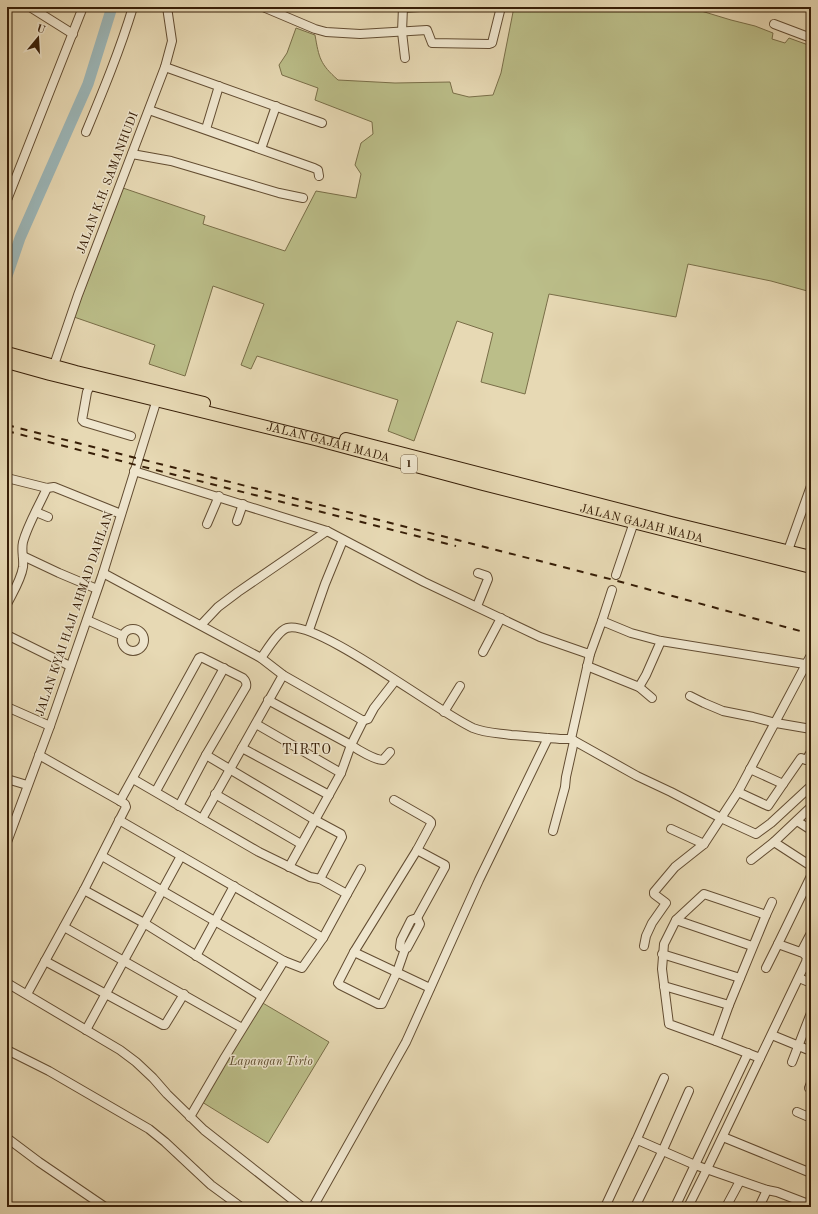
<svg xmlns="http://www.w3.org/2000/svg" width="818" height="1214" font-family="'Old Standard TT',serif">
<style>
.green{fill:#bbbe89;stroke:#796e48}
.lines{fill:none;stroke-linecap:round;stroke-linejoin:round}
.river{stroke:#9cb7b9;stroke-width:11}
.minor-casing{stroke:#634d32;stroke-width:10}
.highway-casing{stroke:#371e07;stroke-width:14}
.minor{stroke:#efe6ce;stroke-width:8}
.highway{stroke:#e7d9b4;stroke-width:12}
.rail{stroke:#371e07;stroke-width:2;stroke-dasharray:7 7;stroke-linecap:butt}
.labels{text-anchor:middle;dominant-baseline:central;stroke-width:3;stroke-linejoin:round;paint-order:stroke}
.shield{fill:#efe6ce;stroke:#6e5a43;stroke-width:1}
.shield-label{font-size:11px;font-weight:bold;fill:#371e07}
.street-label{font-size:12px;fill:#371e07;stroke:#efe6ce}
.park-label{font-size:12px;font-style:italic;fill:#584628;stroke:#efe6ce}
.quarter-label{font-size:14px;letter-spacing:1px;fill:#371e07;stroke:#efe6ce}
</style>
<rect width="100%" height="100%" fill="#e7d9b4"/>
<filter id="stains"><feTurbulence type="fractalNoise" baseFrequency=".005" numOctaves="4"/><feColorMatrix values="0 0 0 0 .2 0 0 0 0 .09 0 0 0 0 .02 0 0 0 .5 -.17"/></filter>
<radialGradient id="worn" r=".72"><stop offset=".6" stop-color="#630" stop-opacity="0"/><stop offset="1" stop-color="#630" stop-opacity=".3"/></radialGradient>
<g class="green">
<path d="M 514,7 L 607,7 L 607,11 L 634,11 L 634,7 L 688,7 L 731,20 L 755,26 L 773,33 L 772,39 L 785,43 L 789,38 L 811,46 L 811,292 L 771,281 L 688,264 L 676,317 L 549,294 L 525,394 L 481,382 L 493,333 L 457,321 L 414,441 L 388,431 L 398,400 L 257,356 L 251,369 L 241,365 L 264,304 L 213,286 L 185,376 L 149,364 L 155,345 L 74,317 L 123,188 L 205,216 L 203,224 L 285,251 L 316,191 L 356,198 L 361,174 L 355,165 L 361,143 L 373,134 L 372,122 L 315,100 L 318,88 L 282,75 L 279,65 L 287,53 L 296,28 L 315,35 C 319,58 320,64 338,80 L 395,83 L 450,82 L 453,93 L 469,97 L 493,95 L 501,73 Z"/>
<path d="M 261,1002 L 329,1042 L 268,1143 L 202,1102 Z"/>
</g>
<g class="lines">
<path class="river" d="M 7,276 L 20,238 L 88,84 L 112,7"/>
<g class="minor-casing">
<g id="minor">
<path d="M 30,7 L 73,34"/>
<path d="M 263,7 L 315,29 L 326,32 L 360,34 L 427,30 L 432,43 L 489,44 L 492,43 L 501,7"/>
<path d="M 403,7 L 402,32 L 405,58"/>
<path d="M 7,8 L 7,7"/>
<path d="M 403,8 L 420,7"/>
<path d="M 774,24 L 811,38"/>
<path d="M 165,67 L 322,123"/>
<path d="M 149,110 L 314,168 L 318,170 L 319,176"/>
<path d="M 206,129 L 219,86"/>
<path d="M 86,132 C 103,91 120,50 133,7"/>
<path d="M 261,149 L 276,106"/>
<path d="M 132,154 L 171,161 L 279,193 L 303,198"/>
<path d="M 7,200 L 83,7"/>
<path d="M 54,365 L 78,295 L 165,67 L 172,41 L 167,7"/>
<path d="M 91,384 L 87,392 L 82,420 L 84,422 L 131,436"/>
<path d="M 134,471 L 327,531 L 424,582 L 540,637 L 586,653 L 590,654 L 602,621 L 631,633 L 661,641 L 811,665"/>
<path d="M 7,478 L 47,488 L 54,487 L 121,514"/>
<path d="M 36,512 L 48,517"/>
<path d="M 237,521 L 243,504"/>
<path d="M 207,524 L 219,496"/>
<path d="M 23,556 L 59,573 L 97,589"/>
<path d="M 786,556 L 811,486"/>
<path d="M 103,573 L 261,658 L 283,675 L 362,720 L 362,723 L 351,745 L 341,773 L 289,867"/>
<path d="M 616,575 L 634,522"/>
<path d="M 7,604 C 13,592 21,580 23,567 C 24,558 21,551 23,542 C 28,524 39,506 47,488"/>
<path d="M 477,606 L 488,579 L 487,576 L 478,573"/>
<path d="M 87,620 L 123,636"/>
<path d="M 602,621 L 612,590"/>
<path d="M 201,625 L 218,607 L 238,592 L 327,531"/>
<circle cx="133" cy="640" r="11"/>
<path d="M 309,630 L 325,584 L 343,540"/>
<path d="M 7,635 L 70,666"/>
<path d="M 483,652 L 501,618"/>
<path d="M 261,658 C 267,650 278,631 287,628 C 317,619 437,712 473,728 C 485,733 498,733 511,735 C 528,736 544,738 560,739 L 571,739 L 590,654"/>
<path d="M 587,666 L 639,687 L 652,698"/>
<path d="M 639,687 L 646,675 L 661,641"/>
<path d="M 690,696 L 704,703 L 723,711 L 753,717 L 776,723 L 811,729"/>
<path d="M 268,700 L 351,745 C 358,750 375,760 383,760 L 390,752"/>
<path d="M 7,707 L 50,726"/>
<path d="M 444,712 L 460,686"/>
<path d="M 362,721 L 368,719 L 374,708 L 395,681"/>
<path d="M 256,724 L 341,773"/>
<path d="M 571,739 L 637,776 L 671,792 L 721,818 L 756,834 L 771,823 L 811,786"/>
<path d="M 242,748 L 329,795"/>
<path d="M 206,755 L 315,820 L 341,834 L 342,837 L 320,879"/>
<path d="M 750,769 L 783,784 L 801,758 L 806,760 L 811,752"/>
<path d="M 7,779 L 27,785"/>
<path d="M 156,791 L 224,668"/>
<path d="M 738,792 L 768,806 L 783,784"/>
<path d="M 215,794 L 301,844"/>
<path d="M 394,800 L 429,820 L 431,822 L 431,824 L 417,850 L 354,952 L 430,988"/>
<path d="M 120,801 L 199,658 L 201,657 L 243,678 C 246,681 247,683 246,687 L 206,755 L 179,806"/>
<path d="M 202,819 L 283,675"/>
<path d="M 119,820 L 323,938"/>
<path d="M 797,821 L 811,830"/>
<path d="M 671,829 L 704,844"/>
<path d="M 553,831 L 565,787 L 566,777 L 574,741"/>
<path d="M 7,842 L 50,726 L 103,573 L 158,396"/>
<path d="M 774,842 L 811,866"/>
<path d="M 102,856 L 284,961 L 302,968 L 323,938 L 347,894 L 320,879 L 310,877 L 300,872 L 259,852 L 133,779"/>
<path d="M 751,860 L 774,842 L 811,807"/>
<path d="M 84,890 L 144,923 L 261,996"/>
<path d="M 347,894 L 361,869"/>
<path d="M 704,894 L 766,915 L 729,1005 L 716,1041 L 669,1024 L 662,969 L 664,944 L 676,920 Z"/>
<path d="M 766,915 L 772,902"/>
<path d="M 676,920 L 752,946"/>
<path d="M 64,927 L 242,1028"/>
<path d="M 644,946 L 646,936 L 652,923 L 666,903 L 654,894 L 654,892 L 675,867 L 704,844 L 738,792 L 811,655"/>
<path d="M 405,949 L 400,947 L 401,940 L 411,920 L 417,918 L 445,867 L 445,865 L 417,850"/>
<path d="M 354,952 L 338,983 L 340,985 L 378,1004 L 382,1004 L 397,972 L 405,949 L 407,948 L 420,924 L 417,918"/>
<path d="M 801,952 L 811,933"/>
<path d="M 662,954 L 740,978"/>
<path d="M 196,956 L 234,886"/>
<path d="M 45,961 L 163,1025 L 165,1025 L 184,994"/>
<path d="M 766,968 L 778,944"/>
<path d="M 799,978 L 811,983"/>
<path d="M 7,983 L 120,1050 L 136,1062 L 153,1078 L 167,1094 L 204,1130 L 302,1207"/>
<path d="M 664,986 L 729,1005"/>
<path d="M 27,994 L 84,890 L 126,807 L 125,804 L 120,801 L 39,755"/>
<path d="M 86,1030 L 181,856"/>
<path d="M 772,1035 L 811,1051"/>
<path d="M 716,1041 L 760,1058"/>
<path d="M 7,1050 L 49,1071 L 149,1129 L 165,1142 L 211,1185 L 241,1207"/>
<path d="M 792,1062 L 811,1013"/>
<path d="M 809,1088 L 811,1083"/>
<path d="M 797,1112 L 811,1118"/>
<path d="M 190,1117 L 225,1057 L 284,961"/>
<path d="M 723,1137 L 811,1173"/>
<path d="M 7,1138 L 39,1162 L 105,1207"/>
<path d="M 636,1141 L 664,1078"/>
<path d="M 313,1207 L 406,1042 L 479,880 L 548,738"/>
<path d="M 605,1207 L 636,1141 L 640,1141 L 695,1165 L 767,1190 L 777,1192 L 811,1205"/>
<path d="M 635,1207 L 662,1152 L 689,1091"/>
<path d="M 675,1207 L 748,1053"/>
<path d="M 688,1207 L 707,1169 L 806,962 L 807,957 L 803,953 L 778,944 L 811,876"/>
<path d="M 726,1207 L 740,1181"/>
<path d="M 759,1207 L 767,1190"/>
</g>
</g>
<g class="highway-casing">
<g id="highway">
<path d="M 7,353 L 76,372 L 204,403"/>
<path id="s1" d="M 7,362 L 50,374 L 315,439 L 483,484 L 811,567"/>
<path d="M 346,439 L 671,523 L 811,557"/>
</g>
</g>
<use href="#minor" class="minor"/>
<use href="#highway" class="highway"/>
<g class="rail">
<path d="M 7,425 L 614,580 L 811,634"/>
<path d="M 7,431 L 136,465 L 456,546"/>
</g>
</g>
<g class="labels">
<rect class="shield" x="401" y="455" width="16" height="18" rx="3"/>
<g class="shield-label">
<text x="409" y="464">1</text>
</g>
<g class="street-label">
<text transform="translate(108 183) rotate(-69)">JALAN K.H. SAMANHUDI</text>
<text stroke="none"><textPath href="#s1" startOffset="331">JALAN GAJAH MADA</textPath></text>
<text stroke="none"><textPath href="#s1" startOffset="655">JALAN GAJAH MADA</textPath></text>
<text transform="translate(75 614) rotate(-71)">JALAN KYAI HAJI AHMAD DAHLAN</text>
</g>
<g class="park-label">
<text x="271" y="1062">Lapangan Tirto</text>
</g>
<g class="quarter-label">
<text x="307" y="750">TIRTO</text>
</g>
</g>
<rect width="818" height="1214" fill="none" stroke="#e7d9b4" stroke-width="24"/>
<rect x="8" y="8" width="802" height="1198" fill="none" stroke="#371e07" stroke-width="2"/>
<rect x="12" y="12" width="794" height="1190" fill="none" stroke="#371e07"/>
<g transform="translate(38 38) rotate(18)" stroke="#efe6ce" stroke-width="3" paint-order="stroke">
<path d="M0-3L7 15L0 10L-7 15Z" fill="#371e07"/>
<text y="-6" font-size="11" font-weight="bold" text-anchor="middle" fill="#371e07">U</text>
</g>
<rect width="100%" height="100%" filter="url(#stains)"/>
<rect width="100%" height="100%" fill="url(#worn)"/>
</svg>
